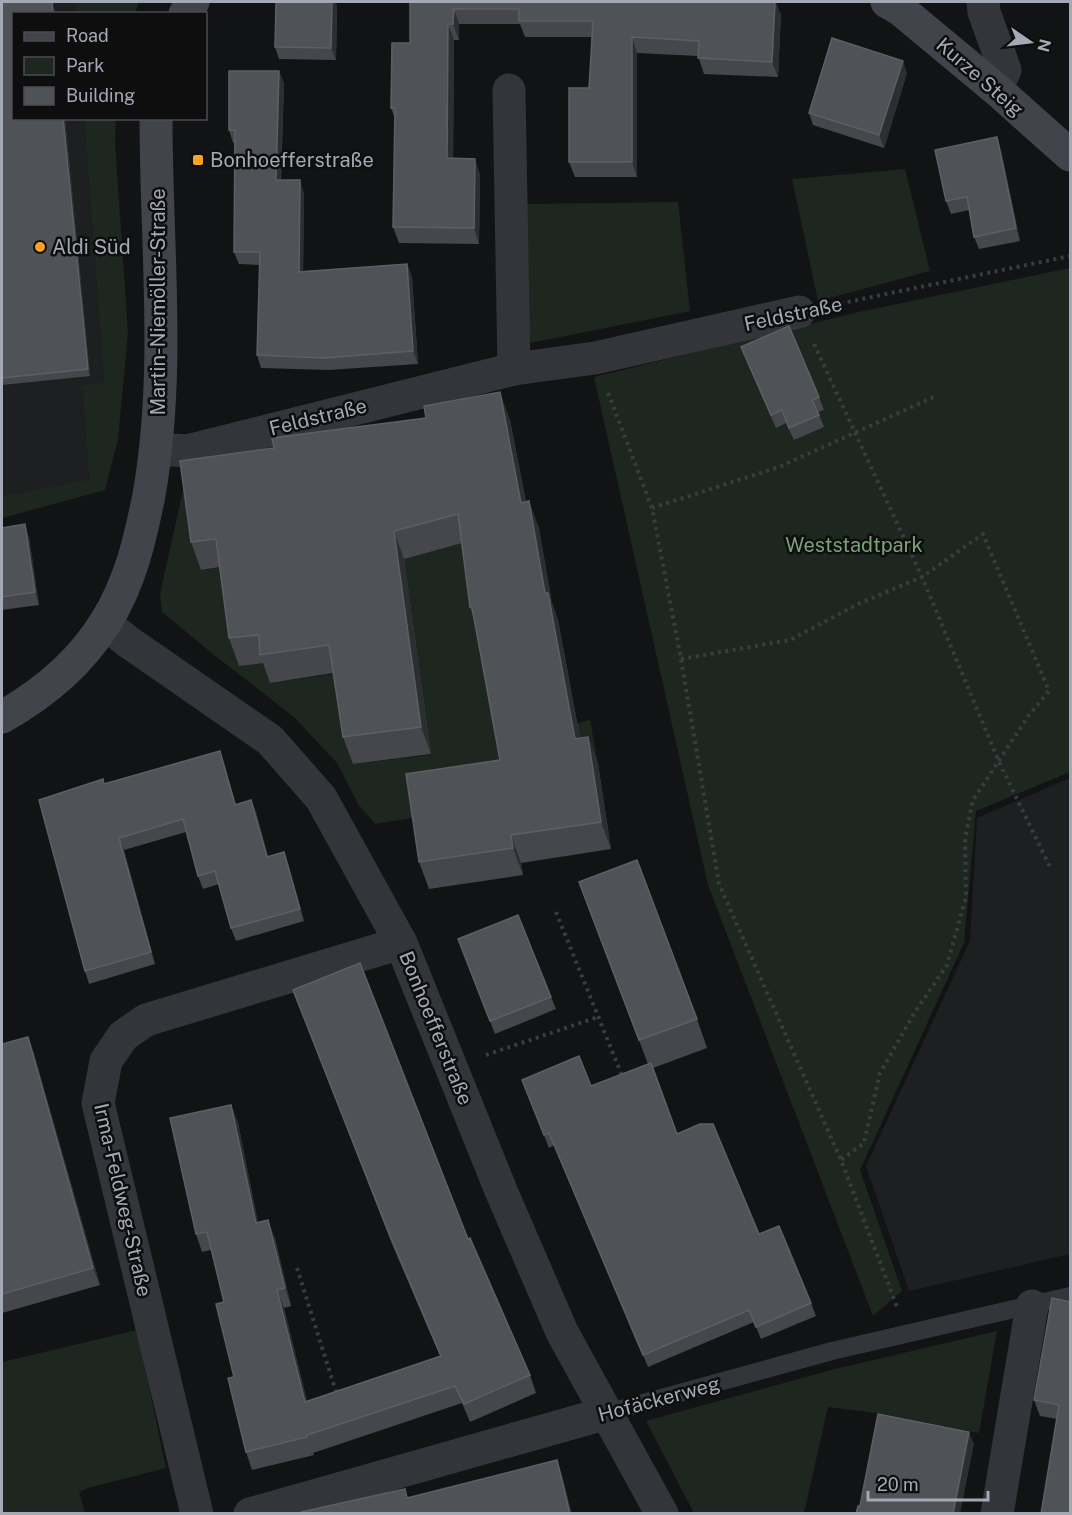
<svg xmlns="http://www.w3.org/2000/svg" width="1072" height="1515" font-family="'Public Sans',sans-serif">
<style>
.built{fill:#1e1f21}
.green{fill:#1e271f;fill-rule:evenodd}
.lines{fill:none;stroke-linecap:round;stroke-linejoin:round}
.path{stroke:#393c41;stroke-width:4;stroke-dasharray:3 4.5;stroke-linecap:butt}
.lane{stroke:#33353a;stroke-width:18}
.street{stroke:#33353a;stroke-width:33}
.secondary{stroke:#41444a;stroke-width:33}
.wall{fill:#45474c}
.shaded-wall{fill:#2c2e31}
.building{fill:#4f5257;stroke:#5c6066;stroke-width:1.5}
.poi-dot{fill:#fca223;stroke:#0e0e0f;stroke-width:2}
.labels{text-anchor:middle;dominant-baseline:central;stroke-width:5;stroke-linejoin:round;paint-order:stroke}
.street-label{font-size:20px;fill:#a3aab6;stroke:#0e0e0f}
.poi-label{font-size:20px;fill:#a3aab6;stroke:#0e0e0f;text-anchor:start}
.park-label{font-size:20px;fill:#7aa279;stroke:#0e0e0f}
</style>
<rect width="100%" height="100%" fill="#121314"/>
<g class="built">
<path d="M 2,2 L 75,2 L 76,13 L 14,14 L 14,118 L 84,119 L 104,382 L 82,385 L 89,481 L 2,496 Z"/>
<path d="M 1070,778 L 1070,1254 L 909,1291 L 866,1166 L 970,941 L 977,818 Z"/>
</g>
<g class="green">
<path d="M 75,2 L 139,2 L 135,14 L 76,13 Z"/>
<path d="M 84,119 L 116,119 L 115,143 L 128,333 L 118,439 L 105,490 L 2,518 L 2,496 L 89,480 L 82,385 L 104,382 Z"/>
<path d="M 905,169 L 930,271 L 818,301 L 792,179 Z"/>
<path d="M 678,202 L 690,311 L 525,344 L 526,204 Z"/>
<path d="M 1070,268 L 1070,772 L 976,811 L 964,943 L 860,1170 L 902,1291 L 873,1316 L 708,885 L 594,377 L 854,313 Z"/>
<path d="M 185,481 L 190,488 L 202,570 L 295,557 L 468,541 L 577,723 L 590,720 L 598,764 L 418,817 L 375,824 L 358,804 L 337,763 L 294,717 L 213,654 L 162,612 L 160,594 ZM 406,576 L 431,755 L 353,764 L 339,673 L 270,683 L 269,662 Z"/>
<path d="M 137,1330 L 166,1468 L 88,1488 L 79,1492 L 85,1513 L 2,1513 L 2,1362 Z"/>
<path d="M 997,1331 L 979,1433 L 877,1413 L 828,1407 L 804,1513 L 694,1513 L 646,1421 L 831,1370 Z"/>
</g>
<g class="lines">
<g class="path">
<path d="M 833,305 L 1070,256"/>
<path d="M 814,344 L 922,577 L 999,762 L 1050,867"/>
<path d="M 608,393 L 652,508 L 681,659 L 719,884 L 841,1160 L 897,1307"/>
<path d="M 652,508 L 779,467 L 936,396"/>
<path d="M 681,659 L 790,640 L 858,604 L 922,577 L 983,534 L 1049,691 L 1029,715 L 973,800 L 965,839 L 966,897 L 947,965 L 915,1012 L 880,1073 L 864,1143 L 841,1160"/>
<path d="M 556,912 L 623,1078"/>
<path d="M 486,1055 L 598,1017"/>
<path d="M 297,1268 L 337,1395"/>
</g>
<path class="lane" d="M 607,1413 L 832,1351 L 1070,1296"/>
<g class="street">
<path d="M 983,2 L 984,12 L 1005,70 L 996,89"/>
<path d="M 509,90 L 514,369"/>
<path d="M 157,449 L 187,451 L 514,369 L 595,358 L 799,312"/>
<path d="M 105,623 L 127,641 L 270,740 L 321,798 L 401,943 L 502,1193 L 562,1332 L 662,1514"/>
<path d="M 197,1514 L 98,1103 L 106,1061 L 123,1036 L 146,1020 L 401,943"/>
<path d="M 250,1514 L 607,1413"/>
<path d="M 997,1514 L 1032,1306"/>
</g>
<g class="secondary">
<path d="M 887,2 L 901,10 L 996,89 L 1070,155"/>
<path d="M 185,14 L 193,2"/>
<path d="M 2,717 C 43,694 80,663 105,623 C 130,584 140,540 149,495 C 171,370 156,245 156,118"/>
</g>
</g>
<g class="wall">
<path d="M 2,2 L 53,2 L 55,14 L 14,14 L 14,118 L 65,118 L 90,376 L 2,385 Z"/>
<path d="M 410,2 L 781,14 L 778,77 L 704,74 L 698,56 L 637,53 L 637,177 L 575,177 L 569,162 L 589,88 L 592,37 L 525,37 L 520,24 L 459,24 L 459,40 L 454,40 L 453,158 L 480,174 L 479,244 L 399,243 L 393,227 L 395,119 L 391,108 L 410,43 Z"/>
<path d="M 337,5 L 336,60 L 279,59 L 275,47 Z"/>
<path d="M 279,71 L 284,84 L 281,180 L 304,193 L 303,271 L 407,264 L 412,277 L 418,364 L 328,370 L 261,368 L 257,355 L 260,265 L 239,264 L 234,252 L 235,143 L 233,143 L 229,130 Z"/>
<path d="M 907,73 L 884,148 L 813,125 L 809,113 Z"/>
<path d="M 1001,150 L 1020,241 L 979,249 L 974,237 L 969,210 L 951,214 L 946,201 Z"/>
<path d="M 741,347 L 819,397 L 824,410 L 818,412 L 824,427 L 794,440 L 786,423 L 776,428 Z"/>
<path d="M 510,420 L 526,502 L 529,501 L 539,529 L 552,603 L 558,620 L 580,738 L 588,737 L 598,764 L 611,849 L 521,863 L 523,875 L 429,889 L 419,862 L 500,760 L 474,619 L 470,607 L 462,543 L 404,559 L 431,754 L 353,764 L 343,737 L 333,673 L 270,683 L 263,663 L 239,666 L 229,638 L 220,567 L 201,570 L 191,542 Z"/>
<path d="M 2,528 L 29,537 L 39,605 L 2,610 Z"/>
<path d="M 224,764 L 236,804 L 251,800 L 256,812 L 268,856 L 288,864 L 304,921 L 236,941 L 231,928 L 219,884 L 203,889 L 198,876 L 186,832 L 124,850 L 155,964 L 89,984 L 85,971 L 105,784 Z"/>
<path d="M 590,911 L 697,1019 L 707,1048 L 653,1068 L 677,1134 L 759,1234 L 811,1303 L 816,1316 L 761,1339 L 754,1322 L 648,1367 L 554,1145 L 549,1148 L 522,1080 L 591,1086 L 648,1064 Z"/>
<path d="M 463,952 L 551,997 L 556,1009 L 495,1034 Z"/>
<path d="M 293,990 L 468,1239 L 530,1375 L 536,1393 L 470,1422 L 462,1403 L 313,1453 L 314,1455 L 252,1470 L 246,1452 L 224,1302 L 211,1250 L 202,1252 L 196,1234 L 231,1105 L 238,1123 L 258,1223 L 275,1238 L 291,1306 L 284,1308 L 307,1401 L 440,1356 L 392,1244 Z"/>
<path d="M 28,1037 L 34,1054 L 100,1285 L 2,1313 L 2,1044 Z"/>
<path d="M 1071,1302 L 1071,1514 L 1057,1419 L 1040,1416 L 1034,1400 Z"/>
</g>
<g class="shaded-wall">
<path d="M 52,2 L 53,2 L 55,14 L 53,14 Z"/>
<path d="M 332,2 L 336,2 L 337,5 L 336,60 L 331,48 Z"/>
<path d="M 775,2 L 776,2 L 781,14 L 778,77 L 772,62 Z"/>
<path d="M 454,9 L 459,24 L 459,40 L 453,24 Z"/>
<path d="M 448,24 L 454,40 L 453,174 L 447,158 Z"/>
<path d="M 632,37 L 637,53 L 637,177 L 632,162 Z"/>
<path d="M 903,61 L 907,73 L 884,148 L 879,135 Z"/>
<path d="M 279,71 L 284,84 L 280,193 L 276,180 Z"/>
<path d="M 63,118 L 65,118 L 90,376 L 88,369 Z"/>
<path d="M 997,137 L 1001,150 L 1020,241 L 1016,228 Z"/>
<path d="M 475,159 L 480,174 L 479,244 L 474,228 Z"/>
<path d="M 300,180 L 304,193 L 303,284 L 299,272 Z"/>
<path d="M 407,264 L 412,277 L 418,364 L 413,351 Z"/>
<path d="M 500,392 L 510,420 L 531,530 L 521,503 Z"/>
<path d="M 529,501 L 539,529 L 552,603 L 558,620 L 585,766 L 575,739 L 545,593 Z"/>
<path d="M 25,524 L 29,537 L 39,605 L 35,592 Z"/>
<path d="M 394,531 L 404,559 L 431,754 L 421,727 Z"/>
<path d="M 588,737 L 598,764 L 611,849 L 601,822 Z"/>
<path d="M 220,751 L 224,764 L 239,817 L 235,805 Z"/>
<path d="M 251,800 L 256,812 L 271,869 L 267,857 Z"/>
<path d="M 511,835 L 521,863 L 523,875 L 513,848 Z"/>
<path d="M 119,838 L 124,850 L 155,964 L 151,952 Z"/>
<path d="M 284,852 L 288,864 L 304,921 L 300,909 Z"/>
<path d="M 28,1037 L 34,1054 L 100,1285 L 93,1268 Z"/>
<path d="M 231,1105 L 238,1123 L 262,1241 L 256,1223 Z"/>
<path d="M 268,1220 L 275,1238 L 291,1306 L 285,1288 Z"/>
<path d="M 277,1290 L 284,1308 L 312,1420 L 305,1402 Z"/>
<path d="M 969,1432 L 974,1444 L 960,1514 L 953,1514 Z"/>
<path d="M 557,1460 L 563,1478 L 572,1514 L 570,1514 Z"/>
</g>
<g class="building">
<path d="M 2,2 L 52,2 L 53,14 L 14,14 L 14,118 L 63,118 L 88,369 L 2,378 Z"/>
<path d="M 276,2 L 332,2 L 331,48 L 275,47 Z"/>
<path d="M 410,2 L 775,2 L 772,62 L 698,58 L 699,41 L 632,37 L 632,162 L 569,162 L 569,88 L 589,88 L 593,21 L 519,21 L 519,9 L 454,9 L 453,24 L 448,24 L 447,158 L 475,159 L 474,228 L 393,227 L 395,108 L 391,108 L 392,43 L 410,43 Z"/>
<path d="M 832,38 L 903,61 L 879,135 L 809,113 Z"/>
<path d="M 229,71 L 279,71 L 276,180 L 300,180 L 299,272 L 407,264 L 413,351 L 324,358 L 257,355 L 260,252 L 234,252 L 235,130 L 229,130 Z"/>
<path d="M 997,137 L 1016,228 L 974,237 L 967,197 L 946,201 L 935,150 Z"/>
<path d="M 789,326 L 819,397 L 812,400 L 819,415 L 789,428 L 782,410 L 771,415 L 741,347 Z"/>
<path d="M 500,392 L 521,503 L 529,501 L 545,593 L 548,593 L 575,739 L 588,737 L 601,822 L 511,835 L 513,848 L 419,862 L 406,774 L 500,760 L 472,607 L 470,607 L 458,514 L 394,531 L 421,727 L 343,737 L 329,645 L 260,655 L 259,635 L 229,638 L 216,539 L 191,542 L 180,461 L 274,448 L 272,438 L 426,418 L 424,406 Z"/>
<path d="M 25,524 L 35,592 L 2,597 L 2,528 Z"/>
<path d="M 220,751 L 235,805 L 251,800 L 267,857 L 284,852 L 300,909 L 231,928 L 215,871 L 198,876 L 183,819 L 119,838 L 151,952 L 85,971 L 39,800 L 103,779 L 104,784 Z"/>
<path d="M 637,860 L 697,1019 L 639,1040 L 579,882 Z"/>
<path d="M 518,915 L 551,997 L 490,1021 L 458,939 Z"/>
<path d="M 360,963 L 468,1239 L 470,1238 L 530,1375 L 464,1404 L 455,1386 L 307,1435 L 307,1437 L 246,1452 L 228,1378 L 234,1377 L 216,1304 L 224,1302 L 207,1232 L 196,1234 L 170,1118 L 231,1105 L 256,1223 L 268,1220 L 285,1288 L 277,1290 L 305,1402 L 441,1356 L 386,1226 L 293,990 Z"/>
<path d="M 28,1037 L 93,1268 L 2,1294 L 2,1044 Z"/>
<path d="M 579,1056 L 591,1086 L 651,1063 L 677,1134 L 700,1124 L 713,1124 L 759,1234 L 779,1226 L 811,1303 L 756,1327 L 749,1310 L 643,1355 L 549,1133 L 544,1135 L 522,1080 Z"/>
<path d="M 1052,1298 L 1071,1302 L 1071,1514 L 1041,1514 L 1059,1405 L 1034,1400 Z"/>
<path d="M 878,1414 L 969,1432 L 953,1514 L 856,1514 L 858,1506 L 860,1506 Z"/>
<path d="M 557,1460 L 570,1514 L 301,1514 L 301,1512 L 405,1489 L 407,1498 Z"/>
</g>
<g class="poi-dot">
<rect x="192" y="154" width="12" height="12" rx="3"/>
<circle cx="40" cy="247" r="6"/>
</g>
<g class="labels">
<g class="street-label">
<text transform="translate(980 77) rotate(41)">Kurze Steig</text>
<text transform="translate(158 302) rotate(-90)">Martin-Niemöller-Straße</text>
<text transform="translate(793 314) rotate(-12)">Feldstraße</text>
<text transform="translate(318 417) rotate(-14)">Feldstraße</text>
<text transform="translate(436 1028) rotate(68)">Bonhoefferstraße</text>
<text transform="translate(123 1200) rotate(77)">Irma-Feldweg-Straße</text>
<text transform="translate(659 1399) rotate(-15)">Hofäckerweg</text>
</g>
<g class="poi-label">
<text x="210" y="160">Bonhoefferstraße</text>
<text x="52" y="247">Aldi Süd</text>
</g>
<g class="park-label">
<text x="854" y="545">Weststadtpark</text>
</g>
</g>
<rect width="1072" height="1515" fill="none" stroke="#a3aab6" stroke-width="6"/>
<rect x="12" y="12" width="195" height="108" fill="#0e0e0f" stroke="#4a4c52" stroke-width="1.5"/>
<rect x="24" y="32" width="30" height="9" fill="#41444a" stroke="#4a4c52" stroke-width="1.5"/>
<text x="66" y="42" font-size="18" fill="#a3aab6">Road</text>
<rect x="24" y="57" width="30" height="18" fill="#1e271f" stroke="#4a4c52" stroke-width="1.5"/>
<text x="66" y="72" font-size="18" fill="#a3aab6">Park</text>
<rect x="24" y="87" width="30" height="18" fill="#4f5257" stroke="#4a4c52" stroke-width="1.5"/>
<text x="66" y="102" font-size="18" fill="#a3aab6">Building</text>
<g transform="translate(1030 42) rotate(104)" stroke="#0e0e0f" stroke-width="4.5" paint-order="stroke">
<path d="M0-4.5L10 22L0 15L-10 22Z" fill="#a3aab6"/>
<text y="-9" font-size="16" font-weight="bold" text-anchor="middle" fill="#a3aab6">N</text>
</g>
<path d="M868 1491v9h120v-9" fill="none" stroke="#a3aab6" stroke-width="3"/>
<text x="877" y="1491" font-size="18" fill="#a3aab6" stroke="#0e0e0f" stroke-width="4.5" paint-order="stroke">20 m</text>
</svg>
